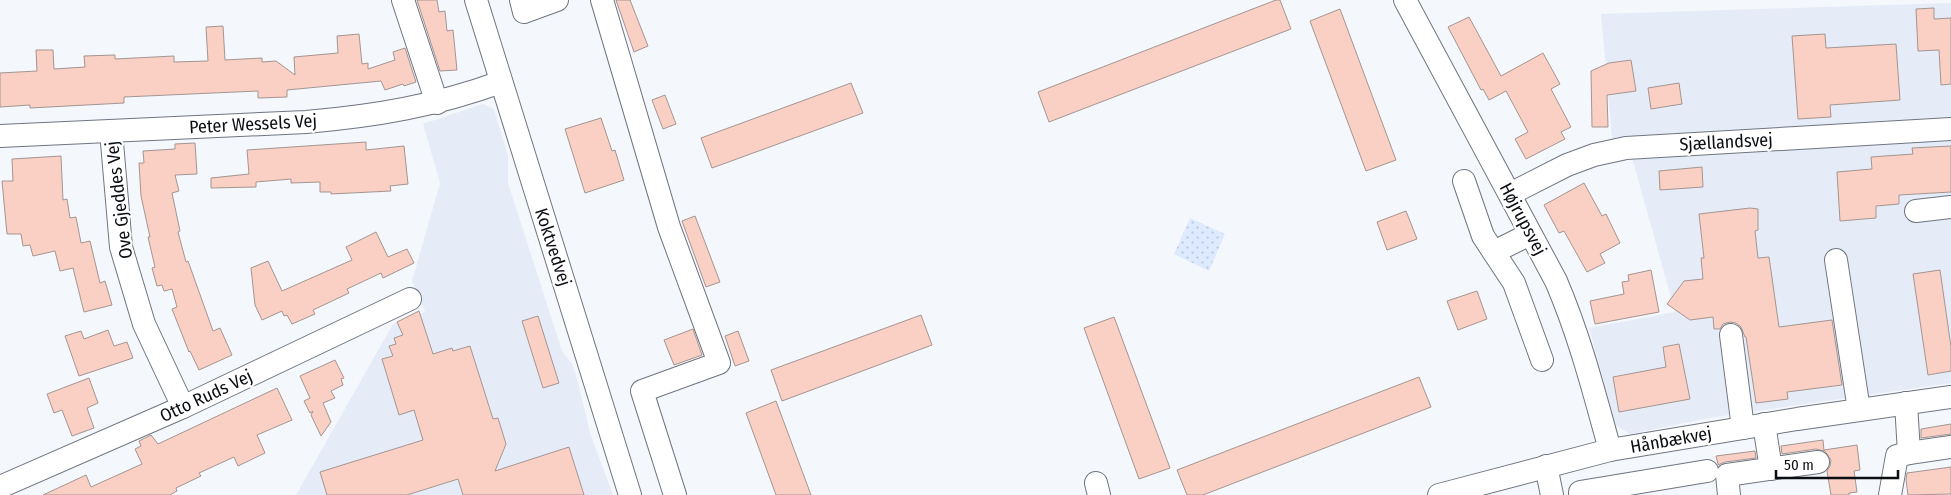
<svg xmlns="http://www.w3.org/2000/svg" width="1951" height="495" font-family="'Fira Sans Condensed',sans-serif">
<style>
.built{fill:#e6ecf7}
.park{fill:url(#park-dots)}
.building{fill:#fad0c5;stroke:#a49591}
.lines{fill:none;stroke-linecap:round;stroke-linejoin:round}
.minor-casing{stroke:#6f7580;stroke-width:24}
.minor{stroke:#fff;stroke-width:22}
.labels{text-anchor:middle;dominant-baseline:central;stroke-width:4.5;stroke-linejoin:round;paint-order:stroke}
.street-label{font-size:18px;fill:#0b0e12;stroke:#fff}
</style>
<defs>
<pattern id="park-dots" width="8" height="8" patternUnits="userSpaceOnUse" patternTransform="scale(1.25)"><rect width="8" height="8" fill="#ddeaff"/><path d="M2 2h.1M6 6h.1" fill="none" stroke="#bcc8da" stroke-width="1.8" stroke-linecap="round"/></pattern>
</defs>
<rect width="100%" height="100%" fill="#f4f7fc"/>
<g class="built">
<path d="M 1951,3 L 1951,383 L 1710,418 L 1630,434 L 1616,426 L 1589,328 L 1675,312 L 1633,161 L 1612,137 L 1601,14 Z"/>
<path d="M 483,104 L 494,109 L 508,156 L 508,183 L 562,351 L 572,364 L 576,375 L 591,436 L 613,495 L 296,495 L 393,324 L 425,312 L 412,281 L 440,183 L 423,124 Z"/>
</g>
<path class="park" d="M 1190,218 L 1225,234 L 1209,271 L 1174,254 Z"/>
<g class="building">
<path d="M 417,0 L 437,0 L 439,12 L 445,11 L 447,31 L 453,30 L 457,70 L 440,71 Z"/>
<path d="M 616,0 L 630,0 L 648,46 L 634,52 Z"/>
<path d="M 1276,0 L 1280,0 L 1291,29 L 1049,122 L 1038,92 Z"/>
<path d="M 1934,8 L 1934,19 L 1951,18 L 1951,84 L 1941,85 L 1939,50 L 1918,51 L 1916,9 Z"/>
<path d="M 1340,9 L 1396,160 L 1366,171 L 1310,21 Z"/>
<path d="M 1469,17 L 1501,76 L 1543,53 L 1560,84 L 1551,89 L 1571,127 L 1561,132 L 1565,139 L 1526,159 L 1515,139 L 1528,132 L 1506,91 L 1489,100 L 1483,89 L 1481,90 L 1448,27 Z"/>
<path d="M 223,26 L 225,60 L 262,58 L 262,62 L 276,61 L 295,75 L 294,57 L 338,53 L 337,36 L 359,34 L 362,64 L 368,63 L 368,69 L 395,60 L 393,52 L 405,48 L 416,82 L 404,86 L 403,84 L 385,90 L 381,81 L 287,90 L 287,97 L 258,98 L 258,91 L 124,97 L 124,103 L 30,108 L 30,105 L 0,107 L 0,73 L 37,71 L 36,50 L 53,50 L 54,69 L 85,67 L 84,56 L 115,55 L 115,59 L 174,56 L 174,62 L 208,61 L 206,27 Z"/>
<path d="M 1825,34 L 1826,48 L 1896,44 L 1900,100 L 1830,105 L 1831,117 L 1798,119 L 1792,36 Z"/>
<path d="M 1631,60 L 1636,91 L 1607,95 L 1608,127 L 1592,127 L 1591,71 L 1609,63 Z"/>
<path d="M 851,83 L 863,113 L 712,168 L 701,138 Z"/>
<path d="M 1679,83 L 1682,104 L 1651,109 L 1648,88 Z"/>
<path d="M 665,95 L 676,124 L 663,129 L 652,100 Z"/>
<path d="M 601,118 L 612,151 L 615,150 L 624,180 L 585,193 L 565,129 Z"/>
<path d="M 366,142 L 366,150 L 404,146 L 408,184 L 390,186 L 391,191 L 331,194 L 331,192 L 320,192 L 320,182 L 291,183 L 291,179 L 256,182 L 256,187 L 211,188 L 211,178 L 249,174 L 247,150 Z"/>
<path d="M 195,143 L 197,174 L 175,175 L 179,191 L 172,193 L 180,231 L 178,232 L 186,262 L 188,261 L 213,331 L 220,328 L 232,355 L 199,370 L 190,351 L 189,352 L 172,309 L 177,307 L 172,289 L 164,291 L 162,285 L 157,286 L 152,268 L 155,267 L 148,237 L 150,237 L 141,196 L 139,163 L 144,163 L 143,151 L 175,149 L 175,144 Z"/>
<path d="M 1951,146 L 1951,192 L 1899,195 L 1899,204 L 1876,206 L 1876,218 L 1840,221 L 1837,172 L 1872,169 L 1871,157 L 1913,154 L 1912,148 Z"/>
<path d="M 61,156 L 63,200 L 67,199 L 70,218 L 76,217 L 81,243 L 90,241 L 100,283 L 105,281 L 112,305 L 84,312 L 73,268 L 60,271 L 55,251 L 33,256 L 30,245 L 23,246 L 21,234 L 7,234 L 2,181 L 13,181 L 12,159 Z"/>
<path d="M 1702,167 L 1703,187 L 1660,190 L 1659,171 Z"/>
<path d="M 1584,183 L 1602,216 L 1606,214 L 1620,243 L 1600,254 L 1605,263 L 1587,272 L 1564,231 L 1559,233 L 1544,205 Z"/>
<path d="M 1750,208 L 1758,209 L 1758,230 L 1755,231 L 1758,258 L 1769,257 L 1779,327 L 1832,320 L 1842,385 L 1787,392 L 1788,399 L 1756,403 L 1746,337 L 1745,337 L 1741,327 L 1736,323 L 1730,322 L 1723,324 L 1720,329 L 1714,329 L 1713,317 L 1690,320 L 1667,304 L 1684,281 L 1703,279 L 1701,258 L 1704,258 L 1699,214 Z"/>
<path d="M 1406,211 L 1417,239 L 1387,250 L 1377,222 Z"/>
<path d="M 695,216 L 720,282 L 706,287 L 682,221 Z"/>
<path d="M 376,232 L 388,257 L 407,249 L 414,263 L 383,278 L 381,273 L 347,289 L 349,293 L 313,310 L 315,314 L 292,324 L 287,315 L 284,316 L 282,311 L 262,320 L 255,305 L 251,268 L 268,261 L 282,291 L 352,260 L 346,247 Z"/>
<path d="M 1651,270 L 1659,312 L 1595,324 L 1590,301 L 1624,294 L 1622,282 L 1629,281 L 1628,275 Z"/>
<path d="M 1940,270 L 1951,347 L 1951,371 L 1928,375 L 1913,274 Z"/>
<path d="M 1477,291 L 1487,319 L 1458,330 L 1447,301 Z"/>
<path d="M 419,311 L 433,354 L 452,348 L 453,351 L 470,346 L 493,419 L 498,418 L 506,444 L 495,471 L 569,447 L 584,495 L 463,495 L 458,479 L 407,495 L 327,495 L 320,472 L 423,440 L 414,410 L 399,415 L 382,359 L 393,356 L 389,346 L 396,344 L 394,338 L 403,335 L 397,322 Z"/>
<path d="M 921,315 L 932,345 L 782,401 L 771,370 Z"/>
<path d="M 538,316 L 559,383 L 543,388 L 522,321 Z"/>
<path d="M 1114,317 L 1170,468 L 1139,479 L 1084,328 Z"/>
<path d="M 693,329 L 702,355 L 674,365 L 664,340 Z"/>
<path d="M 108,330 L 114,346 L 127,342 L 133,358 L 79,376 L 65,336 L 81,331 L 84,339 Z"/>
<path d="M 738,331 L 749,361 L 735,366 L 725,336 Z"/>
<path d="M 1679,344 L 1690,399 L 1619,412 L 1613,377 L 1666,367 L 1663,347 Z"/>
<path d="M 335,360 L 344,378 L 341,379 L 343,385 L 331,391 L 335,398 L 323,403 L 331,422 L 321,436 L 311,415 L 313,411 L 310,413 L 304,401 L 310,398 L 300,376 Z"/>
<path d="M 1419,377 L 1431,407 L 1203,495 L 1187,495 L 1177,470 Z"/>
<path d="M 89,378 L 98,403 L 87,408 L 94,428 L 72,436 L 62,410 L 54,413 L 47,394 Z"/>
<path d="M 277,388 L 292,420 L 257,435 L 265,453 L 238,466 L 234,457 L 199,473 L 201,476 L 176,488 L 177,491 L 170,495 L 43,495 L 86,475 L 91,487 L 142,464 L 135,449 L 141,446 L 139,441 L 151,435 L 158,444 Z"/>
<path d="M 776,401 L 811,495 L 776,495 L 746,413 Z"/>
<path d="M 1951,424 L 1951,434 L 1921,438 L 1921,429 Z"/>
<path d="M 1823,440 L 1824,451 L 1816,449 L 1782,454 L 1781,446 Z"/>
<path d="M 1857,445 L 1860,470 L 1854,471 L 1857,492 L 1849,493 L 1849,495 L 1831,495 L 1827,471 L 1830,466 L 1831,460 L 1824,450 Z"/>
<path d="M 1755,451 L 1756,458 L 1725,462 L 1718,465 L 1718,464 L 1716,456 Z"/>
<path d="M 1951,467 L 1951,494 L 1908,495 L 1906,480 L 1907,473 Z"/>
</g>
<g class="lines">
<g class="minor-casing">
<g id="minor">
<path d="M 403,0 L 437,103"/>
<path d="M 476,0 L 630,495"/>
<path d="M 521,0 L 524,12 L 557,0"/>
<path d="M 602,0 L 669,227 L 719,363 L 642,391 L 675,495"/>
<path d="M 1405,0 L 1556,281 C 1580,337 1594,392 1610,450"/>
<path d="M 111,131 L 121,247 L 144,324 L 183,407"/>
<path d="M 0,136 L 306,122 C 375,116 435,106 501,82"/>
<path d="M 1464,181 L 1483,236 L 1514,283 L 1542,360"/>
<path d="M 1510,194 L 1567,165 L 1594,155 L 1626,148 L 1951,129"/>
<path d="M 1916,211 L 1951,207"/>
<path d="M 1494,252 L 1530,234"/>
<path d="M 1836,260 L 1859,410"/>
<path d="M 1731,335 L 1743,428"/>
<path d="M 1764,424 L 1771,469"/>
<path d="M 1909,453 L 1951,447"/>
<path d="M 1546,466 L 1552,495"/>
<path d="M 1096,483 L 1099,495"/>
<path d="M 0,487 L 183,407 L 410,299"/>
<path d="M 1439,495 L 1610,450 L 1797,419 L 1951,397"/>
<path d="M 1580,495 L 1580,492 L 1707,471"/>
<path d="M 1729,495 L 1727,475 L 1818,462"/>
<path d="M 1890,495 L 1897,456 L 1909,453 L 1906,403"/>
</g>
</g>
<use href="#minor" class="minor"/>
</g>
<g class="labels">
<g class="street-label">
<text transform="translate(253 124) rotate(-3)">Peter Wessels Vej</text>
<text transform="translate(1726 142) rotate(-3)">Sjællandsvej</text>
<text transform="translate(119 200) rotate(-97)">Ove Gjeddes Vej</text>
<text transform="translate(1523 219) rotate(62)">Højrupsvej</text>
<text transform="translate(553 247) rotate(72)">Koktvedvej</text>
<text transform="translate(206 396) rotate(-25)">Otto Ruds Vej</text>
<text transform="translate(1671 440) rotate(-10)">Hånbækvej</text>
</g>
</g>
<path d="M1776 470v8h122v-8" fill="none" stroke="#0b0e12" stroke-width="2.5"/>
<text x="1784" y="470" font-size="15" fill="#0b0e12" stroke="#ffffff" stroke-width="4" paint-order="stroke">50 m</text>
</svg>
